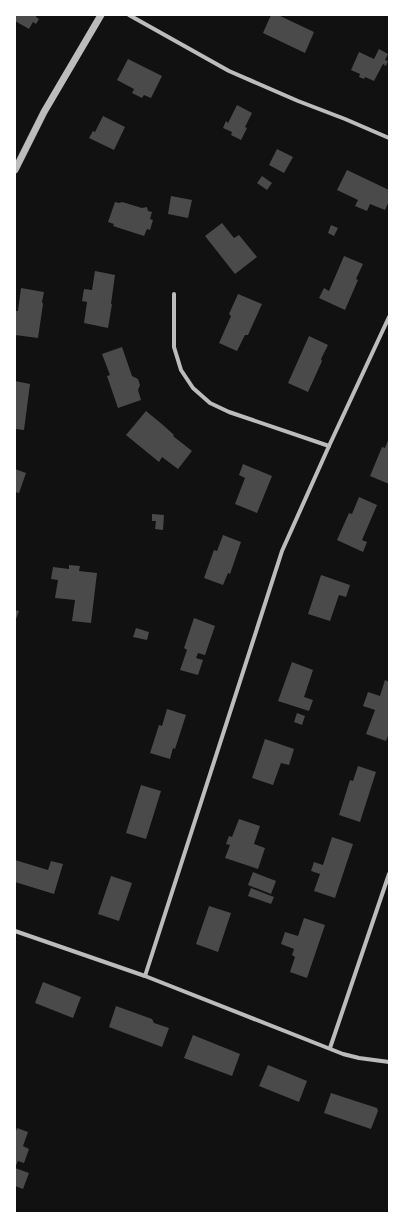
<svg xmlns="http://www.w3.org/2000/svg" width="404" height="1228" font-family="'Open Sans',sans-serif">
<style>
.building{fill:#4a4a4a}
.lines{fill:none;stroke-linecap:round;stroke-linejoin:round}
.minor{stroke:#bcbcbc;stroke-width:4}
.tertiary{stroke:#bcbcbc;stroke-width:7}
</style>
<rect width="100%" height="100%" fill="#111"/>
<g class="building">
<path d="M 15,15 L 37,15 L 36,17 L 39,19 L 36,24 L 33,22 L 29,29 L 15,21 Z"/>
<path d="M 271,15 L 278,15 L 314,32 L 305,53 L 263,33 Z"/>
<path d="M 379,49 L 388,54 L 385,60 L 388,61 L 386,66 L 383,64 L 374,81 L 365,77 L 364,79 L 359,77 L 360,74 L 351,70 L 359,52 L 374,59 Z"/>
<path d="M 128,59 L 162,76 L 151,98 L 144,95 L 142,98 L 132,93 L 134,89 L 117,80 Z"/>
<path d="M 237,105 L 252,113 L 245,127 L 247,128 L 241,140 L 231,135 L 232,132 L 223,128 L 226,121 L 228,123 Z"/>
<path d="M 103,116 L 125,127 L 114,150 L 89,138 L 93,131 L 95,132 Z"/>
<path d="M 277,149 L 293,157 L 284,173 L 269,165 Z"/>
<path d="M 347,170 L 389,190 L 389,201 L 385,210 L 370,204 L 367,211 L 355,206 L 358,200 L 337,190 Z"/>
<path d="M 262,176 L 272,183 L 267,190 L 257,183 Z"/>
<path d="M 171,196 L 192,200 L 188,218 L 168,214 Z"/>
<path d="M 115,202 L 119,203 L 122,202 L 142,208 L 147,207 L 148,211 L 152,212 L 150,219 L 153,220 L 150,230 L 147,229 L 144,236 L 113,226 L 114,224 L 108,222 Z"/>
<path d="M 222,223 L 234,238 L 239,235 L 257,257 L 235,274 L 205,236 Z"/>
<path d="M 331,225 L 338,228 L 334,236 L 328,233 Z"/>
<path d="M 344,256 L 363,264 L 356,279 L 358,280 L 345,310 L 319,298 L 324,288 L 329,291 Z"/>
<path d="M 95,271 L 115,275 L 111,304 L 112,304 L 108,328 L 84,323 L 87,302 L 82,301 L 84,289 L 92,290 Z"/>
<path d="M 21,288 L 44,292 L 42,302 L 43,304 L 38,338 L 15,335 L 15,311 L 18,311 Z"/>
<path d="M 238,294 L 262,304 L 248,335 L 245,335 L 237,351 L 219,343 L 231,316 L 229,314 Z"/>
<path d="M 309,336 L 328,345 L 321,359 L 322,361 L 308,392 L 288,383 Z"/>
<path d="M 122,347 L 132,376 L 138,379 L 140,385 L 138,390 L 141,400 L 118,408 L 107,376 L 110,375 L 102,354 Z"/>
<path d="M 15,381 L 30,384 L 24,430 L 15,429 Z"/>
<path d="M 146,411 L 163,425 L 174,435 L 173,436 L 192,451 L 178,469 L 162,457 L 159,462 L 126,435 Z"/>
<path d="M 389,438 L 389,484 L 370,476 L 382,447 L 385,448 Z"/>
<path d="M 243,464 L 272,476 L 257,513 L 235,504 L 245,478 L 239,475 Z"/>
<path d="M 15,469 L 26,473 L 19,493 L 15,492 Z"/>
<path d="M 359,497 L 377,505 L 362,540 L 367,542 L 363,552 L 337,540 L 349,513 L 352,514 Z"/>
<path d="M 152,514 L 164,515 L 163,530 L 155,529 L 156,521 L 152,521 Z"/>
<path d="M 223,535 L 241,542 L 230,574 L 228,573 L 223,585 L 204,578 L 214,550 L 217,551 Z"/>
<path d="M 69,565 L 80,566 L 79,571 L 97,573 L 91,623 L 72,621 L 75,600 L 55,598 L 58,580 L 51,579 L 53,567 L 69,569 Z"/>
<path d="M 321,575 L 350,585 L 346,597 L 339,595 L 330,621 L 308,614 Z"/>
<path d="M 15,610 L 19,611 L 15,622 Z"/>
<path d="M 194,618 L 215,626 L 205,655 L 198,653 L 196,658 L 203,660 L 198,675 L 180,670 L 187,650 L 184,648 Z"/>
<path d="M 136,628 L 149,632 L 147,640 L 133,637 Z"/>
<path d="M 292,662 L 313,670 L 304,697 L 313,700 L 309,711 L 278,701 Z"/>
<path d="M 385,680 L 389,682 L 389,733 L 386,741 L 366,734 L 375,710 L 363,706 L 368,692 L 380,696 Z"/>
<path d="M 167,709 L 186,715 L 175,749 L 173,748 L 170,759 L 150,753 L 159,725 L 162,726 Z"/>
<path d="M 297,713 L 305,716 L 302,725 L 294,722 Z"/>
<path d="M 265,739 L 294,749 L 289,765 L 281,763 L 273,785 L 252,778 Z"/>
<path d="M 358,766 L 376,772 L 360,822 L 339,815 L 350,780 L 353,781 Z"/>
<path d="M 141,785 L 161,791 L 146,839 L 126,833 Z"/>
<path d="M 239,819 L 260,826 L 254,844 L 265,848 L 258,869 L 225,858 L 230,845 L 226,844 L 229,836 L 232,837 Z"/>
<path d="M 332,837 L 353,844 L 335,898 L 314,891 L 320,874 L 311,871 L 314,862 L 323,865 Z"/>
<path d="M 15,860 L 48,870 L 51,861 L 63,864 L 54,894 L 15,882 Z"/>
<path d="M 253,872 L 276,881 L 271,894 L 248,885 Z"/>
<path d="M 111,876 L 132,883 L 119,921 L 98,914 Z"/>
<path d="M 251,888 L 274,897 L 271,904 L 248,896 Z"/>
<path d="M 209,906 L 231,913 L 218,952 L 196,944 Z"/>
<path d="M 304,918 L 325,925 L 307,978 L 290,972 L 295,957 L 292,955 L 294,949 L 281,944 L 285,932 L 298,936 Z"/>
<path d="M 43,982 L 81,997 L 73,1018 L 35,1003 Z"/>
<path d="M 116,1006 L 152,1019 L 154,1023 L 169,1028 L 162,1047 L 109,1027 Z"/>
<path d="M 193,1035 L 240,1054 L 232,1076 L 184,1058 Z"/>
<path d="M 268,1065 L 307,1081 L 299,1102 L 259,1086 Z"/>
<path d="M 331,1093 L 377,1108 L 378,1111 L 371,1129 L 324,1113 Z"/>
<path d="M 17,1128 L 28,1132 L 23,1146 L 29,1149 L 24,1163 L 18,1161 L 15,1168 L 29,1173 L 23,1189 L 15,1186 L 15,1134 Z"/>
</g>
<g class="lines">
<g class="minor">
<path d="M 129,15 L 229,71 L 298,101 L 345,119 L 389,138"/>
<path d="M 174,294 L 174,347 L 181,370 L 193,388 L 210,403 L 229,412 L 329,446"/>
<path d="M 15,931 L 145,976 L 343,1054 L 359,1058 L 389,1062"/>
<path d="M 145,976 L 282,551 L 329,446 L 389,317"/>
<path d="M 330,1048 L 389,874"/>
</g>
<path class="tertiary" d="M 15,170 L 44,112 L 101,15"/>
</g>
<rect width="404" height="1228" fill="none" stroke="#ffffff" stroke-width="32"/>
</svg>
